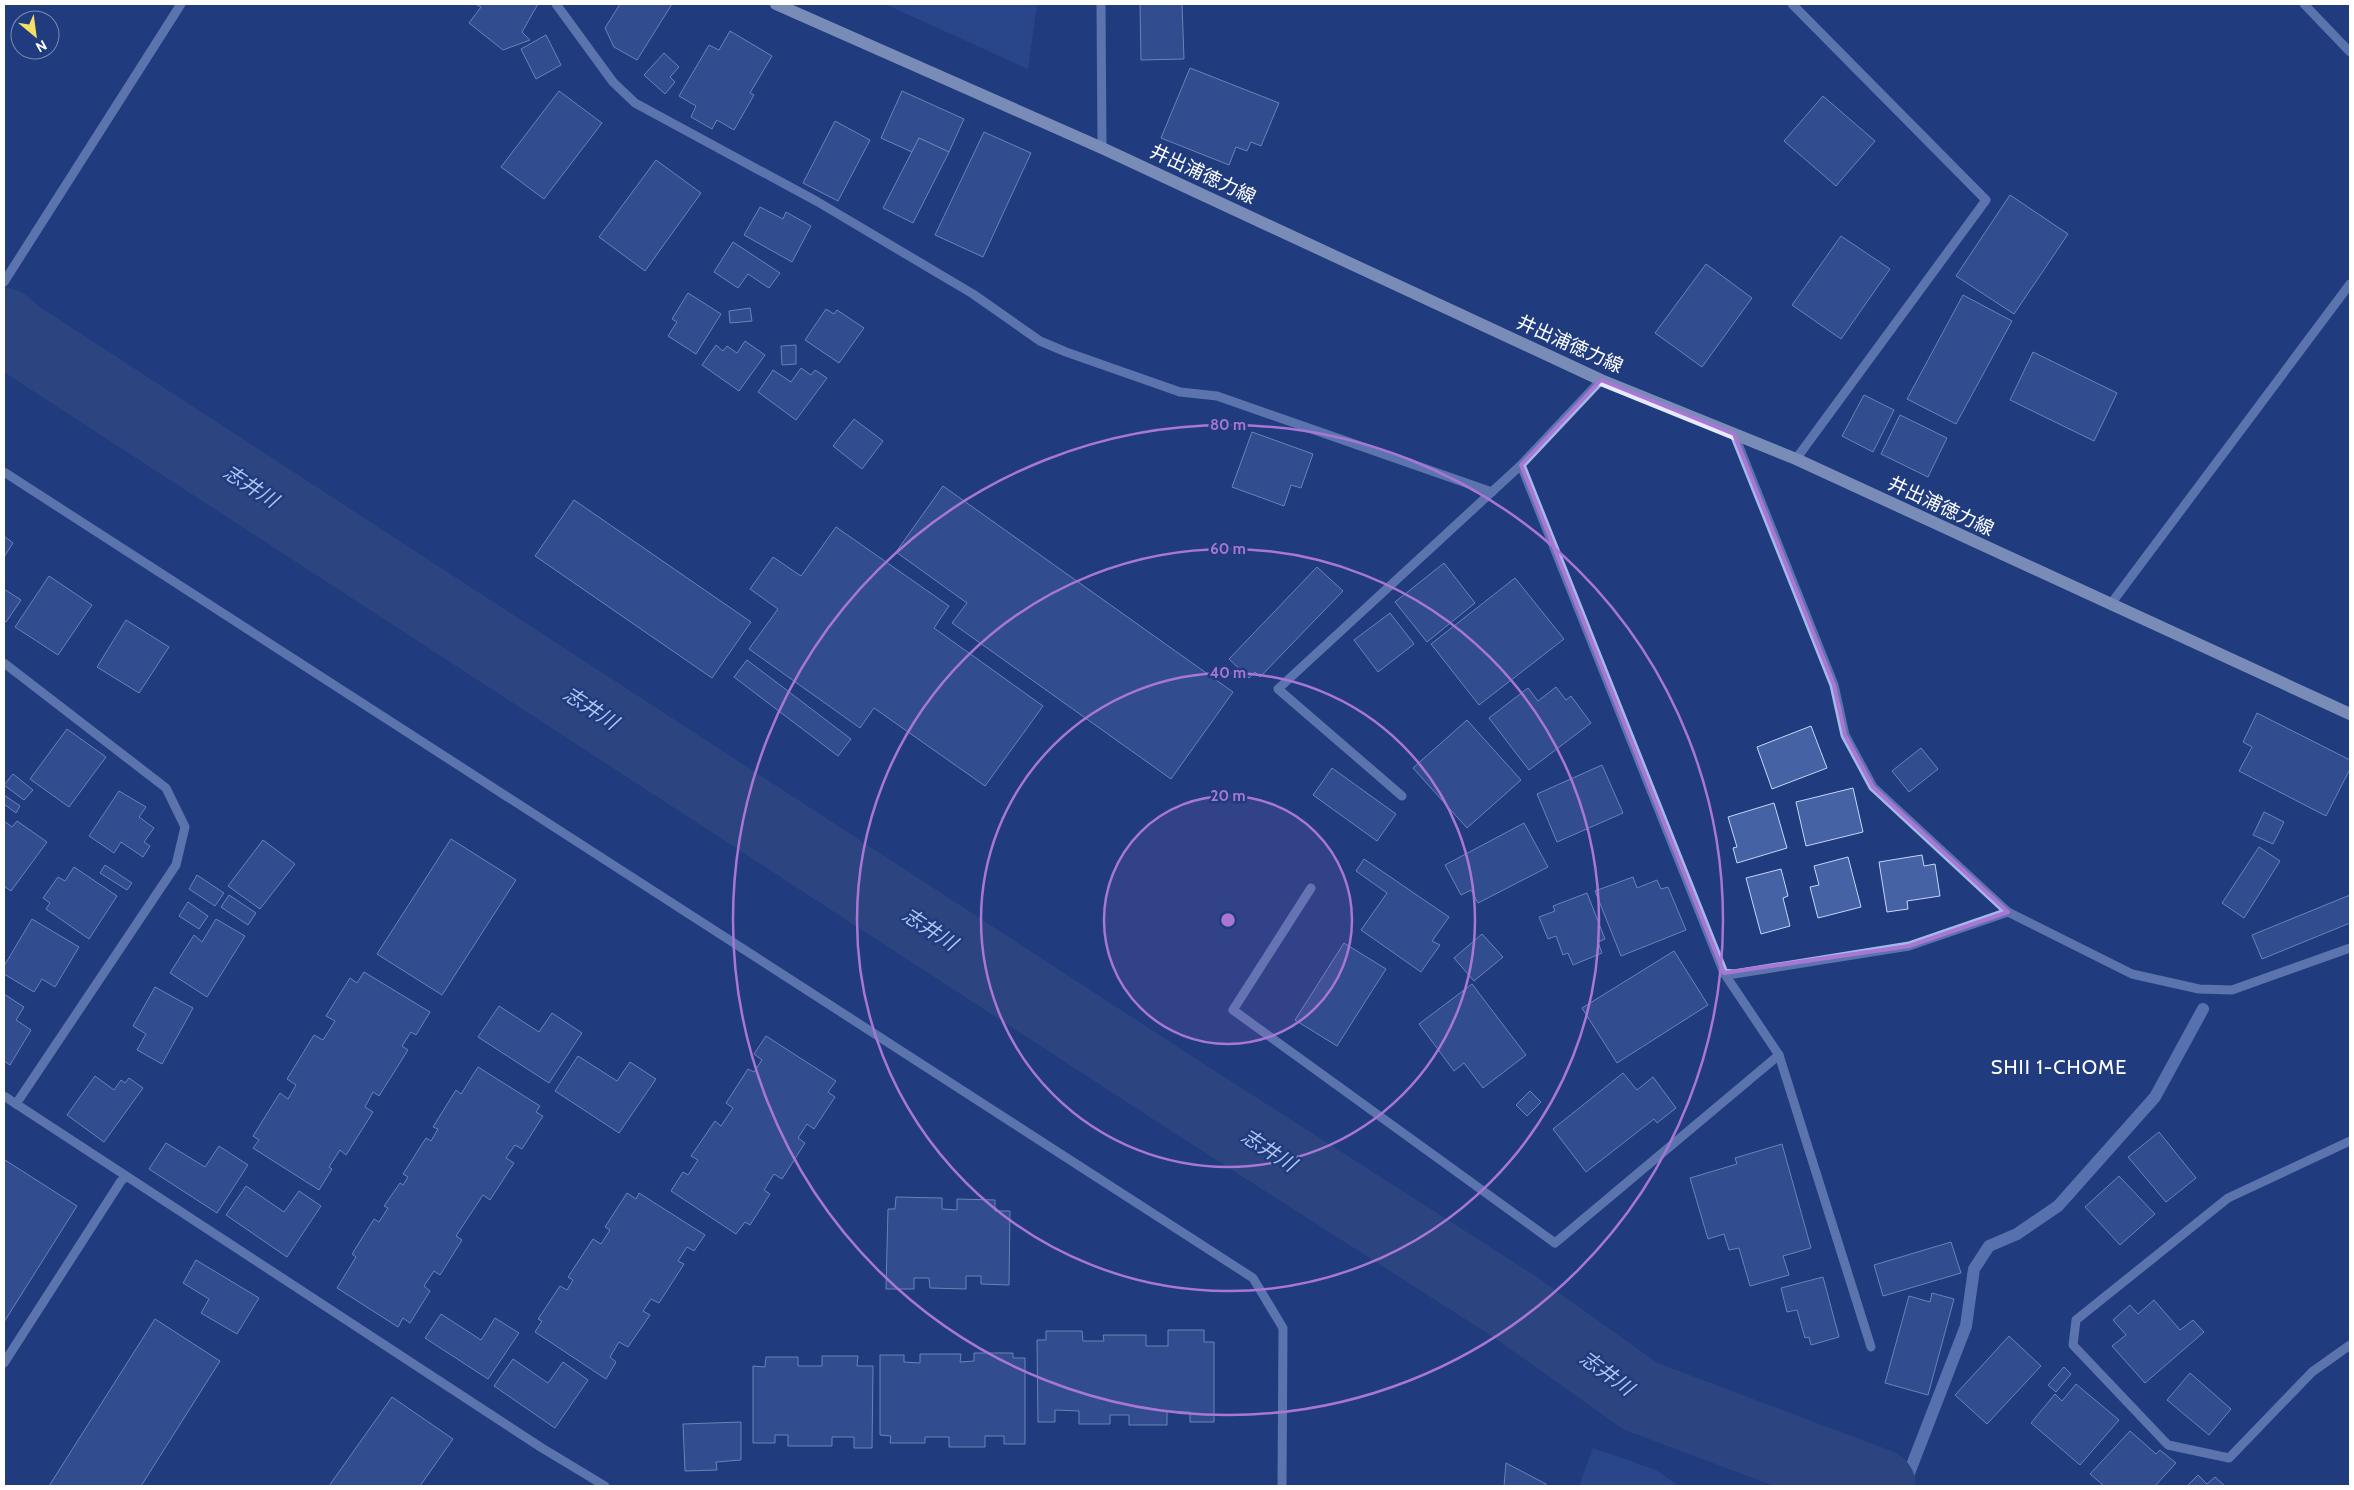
<svg xmlns="http://www.w3.org/2000/svg" width="2354" height="1490" font-family="Cabin,'Noto Sans JP',sans-serif">
<style>
.green{fill:#33539c}
.lines{fill:none;stroke-linecap:round;stroke-linejoin:round}
.stream{stroke:#97b2e8;stroke-width:12}
.river{stroke:#3b4f80;stroke-width:74}
.building{fill:#4562a5;stroke:#c7d6f5}
.minor{stroke:#a4b9e7;stroke-width:9}
.major{stroke:#e5ebfd;stroke-width:12}
.marked{fill:none;stroke:#a976d5;stroke-width:4;stroke-linejoin:round}
.ring{fill:none;stroke:#a976d5;stroke-width:2.5}
.labels{text-anchor:middle;dominant-baseline:central;stroke-width:5;stroke-linejoin:round;paint-order:stroke}
.street-label{font-size:19px;fill:#fff;stroke:#203c7e}
.water-label{font-size:20px;font-style:italic;fill:#afc3ef;stroke:#203c7e}
.neighbourhood-label{font-size:20px;letter-spacing:1px;fill:#fff;stroke:#203c7e}
.centre{fill:#a976d5;stroke:#203c7e;stroke-width:2.5}
.ring-label{font-size:15px;text-anchor:middle;font-weight:bold;fill:#a976d5;stroke:#203c7e;stroke-width:5;stroke-linejoin:round;paint-order:stroke}
</style>
<rect width="100%" height="100%" fill="#203c7e"/>
<g class="green">
<path d="M 885,4 L 1037,4 L 1028,69 Z"/>
<path d="M 1593,1448 L 1656,1470 L 1679,1486 L 1579,1486 Z"/>
</g>
<g class="lines">
<path class="stream" d="M 1904,1486 L 1966,1326 L 1974,1269 L 1989,1246 L 2017,1234 L 2058,1206 L 2155,1097 L 2203,1009"/>
<path class="river" d="M 4,325 L 18,337 L 1193,1101 L 1515,1307 L 1640,1396 L 1879,1486"/>
</g>
<g class="building">
<path d="M 475,4 L 538,4 L 522,32 L 530,40 L 503,50 L 469,23 L 481,7 Z"/>
<path d="M 620,4 L 672,4 L 637,60 L 614,47 L 605,28 Z"/>
<path d="M 1140,4 L 1182,4 L 1184,59 L 1141,60 Z"/>
<path d="M 730,31 L 772,56 L 750,93 L 754,95 L 734,130 L 717,120 L 712,129 L 691,117 L 696,106 L 679,96 L 709,45 L 719,50 Z"/>
<path d="M 546,35 L 561,65 L 536,79 L 521,49 Z"/>
<path d="M 664,53 L 679,67 L 670,77 L 675,82 L 665,94 L 644,75 Z"/>
<path d="M 1190,68 L 1279,103 L 1261,146 L 1251,142 L 1247,151 L 1236,147 L 1229,165 L 1161,138 Z"/>
<path d="M 559,91 L 602,123 L 544,199 L 501,167 Z"/>
<path d="M 902,91 L 964,119 L 949,152 L 919,138 L 912,152 L 881,138 Z"/>
<path d="M 1823,96 L 1875,141 L 1836,186 L 1784,141 Z"/>
<path d="M 835,121 L 870,140 L 838,201 L 803,183 Z"/>
<path d="M 984,132 L 1031,153 L 983,257 L 935,235 Z"/>
<path d="M 919,138 L 949,152 L 913,223 L 883,208 Z"/>
<path d="M 656,160 L 701,193 L 645,271 L 599,237 Z"/>
<path d="M 2010,195 L 2068,234 L 2014,314 L 1956,276 Z"/>
<path d="M 760,207 L 783,219 L 786,212 L 811,226 L 792,262 L 744,235 Z"/>
<path d="M 1841,236 L 1890,269 L 1841,339 L 1792,305 Z"/>
<path d="M 733,242 L 780,273 L 769,288 L 748,274 L 738,288 L 714,272 Z"/>
<path d="M 1706,264 L 1752,298 L 1702,367 L 1655,333 Z"/>
<path d="M 688,293 L 721,314 L 696,354 L 668,336 L 677,322 L 672,319 Z"/>
<path d="M 1963,295 L 2012,321 L 1956,424 L 1907,399 Z"/>
<path d="M 750,308 L 752,321 L 730,323 L 729,311 Z"/>
<path d="M 826,309 L 834,314 L 837,310 L 864,328 L 839,363 L 805,340 Z"/>
<path d="M 745,341 L 765,355 L 739,391 L 702,365 L 716,345 L 723,351 L 727,346 L 737,353 Z"/>
<path d="M 796,345 L 796,364 L 782,365 L 781,346 Z"/>
<path d="M 2033,352 L 2117,393 L 2094,441 L 2010,400 Z"/>
<path d="M 801,368 L 811,375 L 815,370 L 827,378 L 796,420 L 758,392 L 773,370 L 791,382 Z"/>
<path d="M 1864,395 L 1894,410 L 1873,452 L 1842,436 Z"/>
<path d="M 1900,415 L 1947,438 L 1928,477 L 1881,454 Z"/>
<path d="M 854,419 L 883,441 L 862,469 L 833,446 Z"/>
<path d="M 1252,432 L 1313,454 L 1301,488 L 1291,485 L 1284,506 L 1232,487 Z"/>
<path d="M 943,486 L 1233,692 L 1171,779 L 952,623 L 967,603 L 896,552 Z"/>
<path d="M 574,500 L 751,622 L 712,678 L 535,556 Z"/>
<path d="M 836,527 L 949,606 L 934,628 L 1043,706 L 985,786 L 874,708 L 860,728 L 749,649 L 778,609 L 750,589 L 773,557 L 801,576 Z"/>
<path d="M 4,536 L 13,543 L 4,557 Z"/>
<path d="M 1444,563 L 1475,603 L 1427,642 L 1395,602 Z"/>
<path d="M 1317,567 L 1343,591 L 1260,677 L 1255,672 L 1249,678 L 1229,659 Z"/>
<path d="M 49,576 L 92,605 L 58,655 L 15,627 Z"/>
<path d="M 1515,578 L 1564,639 L 1479,705 L 1431,644 Z"/>
<path d="M 4,589 L 21,600 L 6,622 L 4,620 Z"/>
<path d="M 1390,613 L 1414,644 L 1378,672 L 1354,640 Z"/>
<path d="M 126,620 L 169,647 L 139,693 L 97,667 Z"/>
<path d="M 747,660 L 851,739 L 838,756 L 734,677 Z"/>
<path d="M 1556,687 L 1566,700 L 1571,696 L 1591,723 L 1529,770 L 1489,718 L 1528,688 L 1538,701 Z"/>
<path d="M 2257,713 L 2350,760 L 2350,769 L 2326,816 L 2239,771 L 2252,747 L 2243,742 Z"/>
<path d="M 1467,720 L 1521,780 L 1467,828 L 1413,768 Z"/>
<path d="M 1811,726 L 1827,768 L 1772,789 L 1757,747 Z"/>
<path d="M 67,729 L 106,757 L 69,807 L 30,779 Z"/>
<path d="M 1921,748 L 1938,769 L 1909,792 L 1892,771 Z"/>
<path d="M 1602,765 L 1623,813 L 1557,842 L 1537,794 Z"/>
<path d="M 1332,768 L 1396,814 L 1377,841 L 1313,795 Z"/>
<path d="M 13,774 L 33,790 L 24,800 L 4,785 Z"/>
<path d="M 1853,788 L 1863,832 L 1806,846 L 1796,802 Z"/>
<path d="M 119,791 L 146,807 L 139,817 L 154,828 L 144,842 L 150,846 L 143,857 L 121,842 L 114,853 L 89,836 Z"/>
<path d="M 4,795 L 20,806 L 16,813 L 4,804 Z"/>
<path d="M 1774,803 L 1787,848 L 1737,863 L 1733,848 L 1737,847 L 1728,817 Z"/>
<path d="M 2264,812 L 2284,822 L 2273,844 L 2253,835 Z"/>
<path d="M 4,821 L 12,827 L 17,821 L 47,842 L 11,891 L 4,886 Z"/>
<path d="M 1524,823 L 1548,867 L 1478,903 L 1471,890 L 1461,895 L 1445,865 Z"/>
<path d="M 451,839 L 516,880 L 442,995 L 377,954 Z"/>
<path d="M 263,840 L 295,864 L 260,909 L 228,886 Z"/>
<path d="M 2259,847 L 2280,861 L 2244,918 L 2222,903 Z"/>
<path d="M 1922,855 L 1924,866 L 1935,864 L 1940,896 L 1907,901 L 1908,909 L 1887,912 L 1879,862 Z"/>
<path d="M 1848,857 L 1861,907 L 1818,918 L 1810,887 L 1819,885 L 1814,866 Z"/>
<path d="M 1364,859 L 1449,917 L 1432,941 L 1440,945 L 1421,972 L 1361,930 L 1387,893 L 1356,871 Z"/>
<path d="M 105,865 L 132,883 L 127,890 L 100,873 Z"/>
<path d="M 74,867 L 117,896 L 89,939 L 46,909 L 50,903 L 43,898 L 58,877 L 65,881 Z"/>
<path d="M 1781,869 L 1788,896 L 1783,898 L 1790,926 L 1761,934 L 1746,878 Z"/>
<path d="M 197,875 L 224,893 L 215,906 L 189,889 Z"/>
<path d="M 1633,877 L 1637,888 L 1657,880 L 1661,889 L 1668,887 L 1686,930 L 1621,956 L 1595,891 Z"/>
<path d="M 1587,893 L 1605,939 L 1598,942 L 1602,953 L 1573,965 L 1568,953 L 1563,955 L 1556,936 L 1548,939 L 1539,917 L 1555,911 L 1553,906 Z"/>
<path d="M 229,895 L 256,913 L 248,925 L 221,907 Z"/>
<path d="M 2350,895 L 2350,923 L 2262,959 L 2252,935 Z"/>
<path d="M 188,902 L 208,916 L 199,929 L 179,916 Z"/>
<path d="M 32,919 L 79,947 L 55,987 L 42,979 L 34,992 L 4,974 L 4,966 Z"/>
<path d="M 216,919 L 245,936 L 207,997 L 170,973 L 194,935 L 202,942 Z"/>
<path d="M 1482,934 L 1503,957 L 1474,981 L 1454,958 Z"/>
<path d="M 1344,943 L 1386,969 L 1337,1046 L 1295,1020 Z"/>
<path d="M 1674,951 L 1708,1005 L 1617,1063 L 1582,1008 Z"/>
<path d="M 364,972 L 430,1012 L 416,1035 L 411,1032 L 402,1046 L 408,1050 L 379,1096 L 373,1092 L 365,1107 L 373,1112 L 346,1155 L 340,1150 L 329,1167 L 332,1169 L 319,1190 L 253,1148 L 259,1140 L 253,1136 L 280,1093 L 288,1099 L 296,1085 L 287,1079 L 314,1035 L 323,1040 L 335,1021 L 326,1016 L 350,978 L 357,983 Z"/>
<path d="M 1472,984 L 1526,1055 L 1483,1088 L 1464,1063 L 1454,1071 L 1419,1024 Z"/>
<path d="M 155,987 L 193,1008 L 162,1064 L 137,1050 L 146,1034 L 133,1026 Z"/>
<path d="M 4,994 L 24,1007 L 16,1020 L 31,1030 L 10,1065 L 4,1061 Z"/>
<path d="M 499,1006 L 539,1032 L 552,1013 L 582,1033 L 549,1083 L 478,1037 Z"/>
<path d="M 766,1036 L 836,1081 L 828,1092 L 835,1097 L 814,1129 L 807,1124 L 798,1138 L 805,1143 L 782,1179 L 774,1174 L 764,1190 L 770,1194 L 750,1225 L 745,1222 L 736,1234 L 671,1191 L 683,1172 L 688,1175 L 698,1160 L 691,1156 L 715,1121 L 721,1126 L 733,1108 L 726,1103 L 748,1069 L 754,1072 L 762,1060 L 754,1054 Z"/>
<path d="M 578,1056 L 617,1081 L 630,1062 L 656,1079 L 619,1133 L 555,1091 Z"/>
<path d="M 478,1067 L 540,1106 L 536,1112 L 543,1116 L 522,1149 L 515,1145 L 506,1158 L 514,1163 L 490,1200 L 483,1195 L 456,1236 L 462,1240 L 440,1275 L 434,1271 L 424,1286 L 430,1291 L 410,1323 L 403,1318 L 398,1327 L 337,1288 L 356,1257 L 352,1254 L 374,1219 L 379,1222 L 388,1208 L 384,1206 L 400,1183 L 403,1185 L 408,1177 L 403,1174 L 426,1138 L 431,1141 L 438,1129 L 433,1127 L 456,1090 L 461,1094 Z"/>
<path d="M 1623,1073 L 1637,1090 L 1653,1077 L 1676,1108 L 1657,1123 L 1654,1119 L 1586,1172 L 1553,1129 Z"/>
<path d="M 95,1076 L 114,1090 L 121,1080 L 125,1083 L 129,1078 L 143,1088 L 104,1142 L 67,1115 Z"/>
<path d="M 1530,1091 L 1541,1102 L 1527,1116 L 1516,1105 Z"/>
<path d="M 2159,1132 L 2196,1178 L 2166,1202 L 2128,1157 Z"/>
<path d="M 166,1143 L 205,1167 L 219,1146 L 248,1165 L 217,1213 L 149,1169 Z"/>
<path d="M 1782,1144 L 1811,1248 L 1783,1256 L 1789,1275 L 1750,1286 L 1739,1248 L 1729,1250 L 1724,1234 L 1708,1239 L 1690,1178 L 1737,1164 L 1735,1158 Z"/>
<path d="M 5,1160 L 77,1206 L 4,1322 L 4,1163 Z"/>
<path d="M 2119,1176 L 2155,1214 L 2120,1245 L 2085,1207 Z"/>
<path d="M 246,1186 L 284,1212 L 299,1191 L 321,1206 L 287,1257 L 226,1215 Z"/>
<path d="M 627,1193 L 636,1199 L 639,1193 L 705,1235 L 694,1251 L 687,1247 L 678,1261 L 684,1264 L 659,1303 L 651,1299 L 643,1311 L 650,1315 L 628,1347 L 619,1342 L 610,1357 L 616,1362 L 606,1379 L 535,1332 L 542,1321 L 538,1319 L 560,1286 L 567,1290 L 573,1280 L 568,1277 L 593,1239 L 601,1244 L 610,1230 L 605,1227 Z"/>
<path d="M 896,1197 L 942,1198 L 942,1209 L 957,1210 L 957,1199 L 995,1200 L 995,1211 L 1010,1211 L 1009,1285 L 981,1284 L 981,1276 L 966,1276 L 966,1289 L 930,1288 L 929,1278 L 914,1278 L 914,1289 L 886,1289 L 888,1209 L 895,1209 Z"/>
<path d="M 1951,1242 L 1961,1273 L 1883,1296 L 1874,1265 Z"/>
<path d="M 196,1260 L 259,1298 L 237,1334 L 201,1313 L 209,1299 L 183,1283 Z"/>
<path d="M 1823,1277 L 1839,1337 L 1811,1345 L 1809,1337 L 1805,1338 L 1797,1310 L 1787,1312 L 1781,1288 Z"/>
<path d="M 1932,1293 L 1954,1299 L 1928,1395 L 1885,1383 L 1909,1296 L 1930,1302 Z"/>
<path d="M 2154,1300 L 2180,1330 L 2193,1320 L 2204,1332 L 2145,1383 L 2112,1346 L 2126,1335 L 2113,1320 L 2130,1305 L 2138,1314 Z"/>
<path d="M 441,1314 L 481,1340 L 495,1318 L 519,1333 L 488,1379 L 425,1338 Z"/>
<path d="M 155,1319 L 220,1361 L 141,1486 L 49,1486 Z"/>
<path d="M 1168,1330 L 1204,1330 L 1204,1342 L 1214,1342 L 1214,1422 L 1190,1422 L 1190,1412 L 1167,1411 L 1167,1425 L 1129,1425 L 1129,1415 L 1110,1415 L 1110,1424 L 1079,1424 L 1079,1411 L 1055,1410 L 1055,1422 L 1038,1422 L 1037,1340 L 1046,1340 L 1046,1331 L 1082,1331 L 1083,1341 L 1104,1341 L 1103,1335 L 1146,1335 L 1146,1346 L 1168,1346 Z"/>
<path d="M 2009,1336 L 2041,1366 L 1987,1424 L 1955,1395 Z"/>
<path d="M 974,1353 L 1013,1353 L 1013,1358 L 1025,1358 L 1025,1444 L 1004,1444 L 1004,1436 L 985,1436 L 985,1447 L 949,1447 L 949,1437 L 925,1437 L 925,1443 L 890,1443 L 891,1436 L 880,1435 L 880,1355 L 904,1355 L 904,1362 L 920,1363 L 920,1354 L 961,1354 L 960,1362 L 974,1361 Z"/>
<path d="M 822,1356 L 858,1356 L 857,1366 L 873,1366 L 872,1448 L 854,1448 L 854,1437 L 832,1437 L 832,1446 L 788,1446 L 788,1435 L 775,1435 L 775,1443 L 753,1443 L 753,1366 L 765,1367 L 766,1357 L 798,1357 L 798,1366 L 822,1366 Z"/>
<path d="M 513,1359 L 548,1383 L 563,1362 L 588,1380 L 555,1428 L 494,1386 Z"/>
<path d="M 2064,1367 L 2071,1374 L 2056,1392 L 2048,1385 Z"/>
<path d="M 2190,1373 L 2231,1409 L 2209,1435 L 2167,1400 Z"/>
<path d="M 2076,1384 L 2119,1420 L 2080,1465 L 2031,1423 L 2055,1394 L 2062,1401 Z"/>
<path d="M 392,1397 L 453,1439 L 420,1486 L 329,1486 Z"/>
<path d="M 741,1422 L 741,1460 L 716,1462 L 717,1470 L 685,1471 L 683,1424 Z"/>
<path d="M 2130,1431 L 2156,1454 L 2160,1450 L 2176,1463 L 2155,1486 L 2104,1486 L 2090,1474 Z"/>
<path d="M 1506,1463 L 1546,1484 L 1546,1486 L 1504,1486 Z"/>
<path d="M 2198,1475 L 2207,1484 L 2215,1477 L 2225,1486 L 2187,1486 Z"/>
</g>
<g class="lines">
<g class="minor">
<path d="M 556,4 L 613,82 L 635,103 L 818,202 L 973,294 L 1040,341 L 1066,352 L 1180,392 L 1217,396 L 1492,492"/>
<path d="M 1101,4 L 1102,148"/>
<path d="M 1792,4 L 1986,200 L 1796,459"/>
<path d="M 2304,4 L 2350,52"/>
<path d="M 4,282 L 181,4"/>
<path d="M 1601,380 L 1521,465 L 1724,973 L 1734,974 L 1909,946 L 2008,912"/>
<path d="M 1734,434 L 1834,685 L 1845,735 L 1873,787 L 2008,912 L 2132,974 L 2199,989 L 2232,990 L 2350,948"/>
<path d="M 4,472 L 1253,1278 L 1283,1328 L 1282,1486"/>
<path d="M 2110,605 L 2350,284"/>
<path d="M 4,663 L 166,788 L 185,827 L 176,865 L 16,1104"/>
<path d="M 1402,796 L 1278,689 L 1521,465"/>
<path d="M 1311,888 L 1233,1010 L 1555,1243 L 1779,1055"/>
<path d="M 1724,973 L 1779,1055 L 1871,1347"/>
<path d="M 4,1096 L 542,1448 L 605,1486"/>
<path d="M 2350,1141 L 2228,1198 L 2076,1320 L 2073,1345 L 2168,1445 L 2229,1458 L 2312,1372 L 2350,1345"/>
<path d="M 4,1363 L 121,1181 L 126,1177"/>
</g>
<path class="major" d="M 776,4 L 1102,148 L 1601,380 L 1796,459 L 2350,714"/>
</g>
<path d="M0 0H2354V1490H0ZM 1601,380 L 1734,434 L 1834,685 L 1845,735 L 1873,787 L 2008,912 L 1909,946 L 1724,973 L 1521,465 Z" fill="#203c7e" fill-opacity=".55" fill-rule="evenodd"/>
<path class="marked" d="M 1601,380 L 1734,434 L 1834,685 L 1845,735 L 1873,787 L 2008,912 L 1909,946 L 1724,973 L 1521,465 Z"/>
<circle cx="1228" cy="920" r="124" fill="#a976d5" fill-opacity=".12"/>
<g class="ring">
<circle cx="1228" cy="920" r="124"/>
<circle cx="1228" cy="920" r="247"/>
<circle cx="1228" cy="920" r="371"/>
<circle cx="1228" cy="920" r="495"/>
</g>
<g class="labels">
<g class="street-label">
<text transform="translate(1203 174) rotate(25)">井出浦徳力線</text>
<text transform="translate(1570 344) rotate(24)">井出浦徳力線</text>
<text transform="translate(1941 506) rotate(25)">井出浦徳力線</text>
</g>
<g class="water-label">
<text transform="translate(251 486) rotate(33)">志井川</text>
<text transform="translate(591 708) rotate(33)">志井川</text>
<text transform="translate(930 929) rotate(33)">志井川</text>
<text transform="translate(1269 1150) rotate(33)">志井川</text>
<text transform="translate(1607 1373) rotate(36)">志井川</text>
</g>
<g class="neighbourhood-label">
<text x="2059" y="1067">SHII 1-CHOME</text>
</g>
</g>
<circle cx="1228" cy="920" r="8" class="centre"/>
<g class="ring-label">
<text x="1228" y="430">80 m</text>
<text x="1228" y="554">60 m</text>
<text x="1228" y="678">40 m</text>
<text x="1228" y="801">20 m</text>
</g>
<rect width="2354" height="1490" fill="none" stroke="#ffffff" stroke-width="10"/>
<g transform="translate(35 35) rotate(151)"><circle r="24" fill="#203c7e" stroke="#798ab2"/>
<path d="M0-4L9 19L0 12L-9 19Z" fill="#f4df64"/>
<text y="-8" font-size="14" font-weight="bold" text-anchor="middle" fill="#ffffff">N</text>
</g>
</svg>
